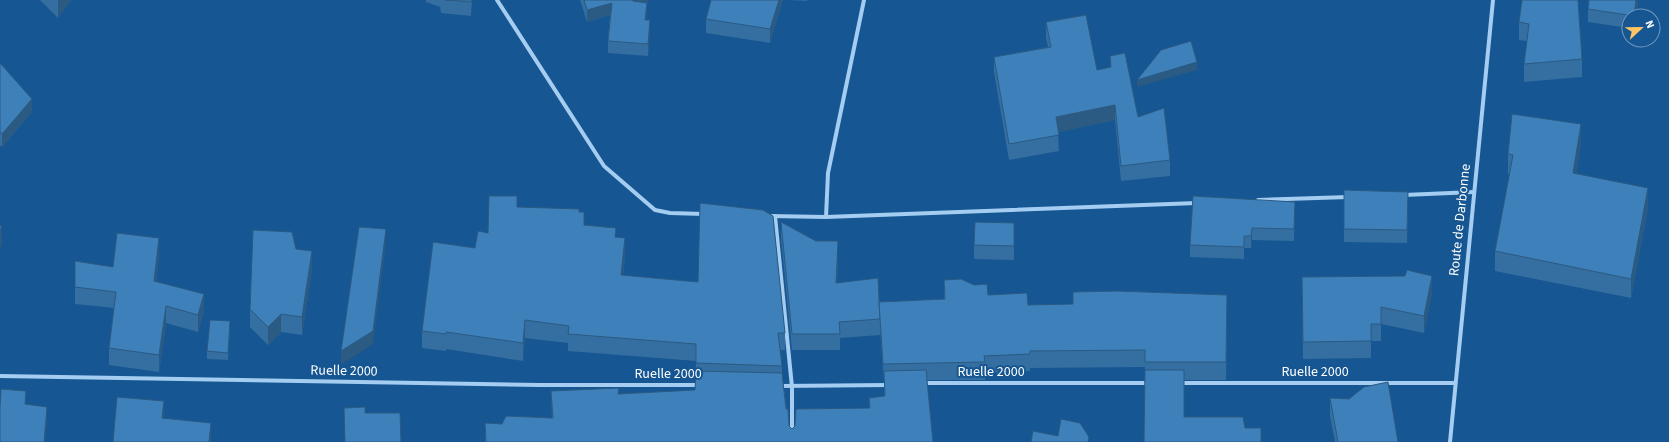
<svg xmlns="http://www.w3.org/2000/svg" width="1669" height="442" font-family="'Source Sans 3',sans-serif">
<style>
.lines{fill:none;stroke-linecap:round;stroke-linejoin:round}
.street{stroke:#a4cdf1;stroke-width:4}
.wall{fill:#356ea0}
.shaded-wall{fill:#2b5a82}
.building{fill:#3e80ba;stroke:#2b5a82}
.labels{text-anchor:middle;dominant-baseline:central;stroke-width:4;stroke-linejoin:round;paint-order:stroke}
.street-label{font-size:14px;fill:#fff;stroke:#165692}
</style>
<rect width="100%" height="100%" fill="#165692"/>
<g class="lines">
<g class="street">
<path d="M 497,0 L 604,166 L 655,210 L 670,213 L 704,214"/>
<path d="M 1404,195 L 1474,192"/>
<path d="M 1258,200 L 1349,197"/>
<path d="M 769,216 L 826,217 L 1197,203"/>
<path d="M 775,216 L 792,387 L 792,442"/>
<path d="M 826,217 L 828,173 L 864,0"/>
<path d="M 0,376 L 539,385 L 701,385"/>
<path d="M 923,383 L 1149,383"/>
<path d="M 1179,383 L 1455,383"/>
<path d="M 780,386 L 889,385"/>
<path d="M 1450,442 L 1493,0"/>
</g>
</g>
<g class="wall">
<path d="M 40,0 L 71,0 L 58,18 Z"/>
<path d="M 426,0 L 472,0 L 471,16 L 441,13 L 440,7 L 426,2 Z"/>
<path d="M 580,0 L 648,0 L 648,3 L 647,3 L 646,20 L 650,32 L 648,56 L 608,53 L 608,41 L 610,15 L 587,22 Z"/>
<path d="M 711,0 L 783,0 L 770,43 L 706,33 L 706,19 Z"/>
<path d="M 787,0 L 807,0 L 807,1 Z"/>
<path d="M 1522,0 L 1582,59 L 1582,77 L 1524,82 L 1524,64 L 1527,41 L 1519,40 L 1519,22 Z"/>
<path d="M 1638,0 L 1636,16 L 1629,16 L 1629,28 L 1588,22 L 1588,9 Z"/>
<path d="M 1046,22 L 1097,70 L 1110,68 L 1110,56 L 1138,117 L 1170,160 L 1170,176 L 1121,181 L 1115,120 L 1058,132 L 1059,151 L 1009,160 L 994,72 L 994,57 L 1048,47 L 1046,38 Z"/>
<path d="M 0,63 L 32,112 L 2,147 L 0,145 Z"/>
<path d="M 1581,143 L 1576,174 L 1648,208 L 1631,298 L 1495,271 L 1495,251 L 1510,174 L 1508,174 L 1508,154 Z"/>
<path d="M 1344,190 L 1408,192 L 1407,243 L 1344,242 Z"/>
<path d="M 517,207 L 579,212 L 584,225 L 616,237 L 625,255 L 623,275 L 785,333 L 785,350 L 780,350 L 782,366 L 782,373 L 789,426 L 792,429 L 869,408 L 869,398 L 884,396 L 884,381 L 880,330 L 880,335 L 840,338 L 840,350 L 792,350 L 781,238 L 781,222 L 838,257 L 837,283 L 879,304 L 944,299 L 944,280 L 988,295 L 1028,305 L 1227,312 L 1226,380 L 1184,380 L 1144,442 L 1145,367 L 1030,368 L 1030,371 L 985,373 L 985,380 L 927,380 L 933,442 L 485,442 L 485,423 L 502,424 L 552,418 L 551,391 L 619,394 L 695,390 L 696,361 L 568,351 L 568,343 L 525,338 L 523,361 L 446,349 L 446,351 L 422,348 L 422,331 L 475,248 L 488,233 Z"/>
<path d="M 1295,214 L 1294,241 L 1252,240 L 1251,248 L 1244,248 L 1244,259 L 1190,257 L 1190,245 Z"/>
<path d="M 1014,223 L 1014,260 L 974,259 L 974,245 Z"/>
<path d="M 296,249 L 312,269 L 302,335 L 281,332 L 268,345 L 250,327 L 250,309 Z"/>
<path d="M 159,255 L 156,281 L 204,311 L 198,332 L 166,323 L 159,372 L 109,365 L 109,348 L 114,308 L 75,304 L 75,261 L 113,267 Z"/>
<path d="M 1432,293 L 1424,333 L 1381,324 L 1381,341 L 1371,341 L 1371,358 L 1303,359 L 1302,294 Z"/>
<path d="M 230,329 L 228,360 L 207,359 L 207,351 Z"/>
<path d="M 1330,398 L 1398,442 L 1335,442 L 1330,416 Z"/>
</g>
<g class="shaded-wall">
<path d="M 58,0 L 71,0 L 58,18 Z"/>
<path d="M 631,0 L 648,0 L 648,3 L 647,3 L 647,15 L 645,32 L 631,8 Z"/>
<path d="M 779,0 L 783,0 L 770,43 L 770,29 Z"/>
<path d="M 1636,0 L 1638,0 L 1636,16 L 1634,16 Z"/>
<path d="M 612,3 L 612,14 L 587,22 L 587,10 Z"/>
<path d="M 650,20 L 650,32 L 648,56 L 648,44 Z"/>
<path d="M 1197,62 L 1197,70 L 1137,87 L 1137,80 Z"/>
<path d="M 32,99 L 32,112 L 2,147 L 2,134 Z"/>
<path d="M 1115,105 L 1115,120 L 1056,133 L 1056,117 Z"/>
<path d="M 1581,124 L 1581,143 L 1573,193 L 1573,173 Z"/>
<path d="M 1648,188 L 1648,208 L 1631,298 L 1631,279 Z"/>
<path d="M 1295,202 L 1295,214 L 1294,241 L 1294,229 Z"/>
<path d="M 2,227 L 2,245 L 0,249 L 0,231 Z"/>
<path d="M 1252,228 L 1252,240 L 1251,248 L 1251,236 Z"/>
<path d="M 386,229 L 386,243 L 373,344 L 341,365 L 341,351 Z"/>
<path d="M 159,238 L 159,255 L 154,298 L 154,281 Z"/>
<path d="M 625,238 L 625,255 L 621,292 L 621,275 Z"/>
<path d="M 838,241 L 838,257 L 836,300 L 836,283 Z"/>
<path d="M 312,251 L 312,269 L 302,335 L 302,317 Z"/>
<path d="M 1432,276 L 1432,293 L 1424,333 L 1424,316 Z"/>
<path d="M 204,294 L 204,311 L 198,332 L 198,315 Z"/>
<path d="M 166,306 L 166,323 L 159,372 L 159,355 Z"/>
<path d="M 281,314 L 281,332 L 268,345 L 268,327 Z"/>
<path d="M 525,320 L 525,338 L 523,361 L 523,343 Z"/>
<path d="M 164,401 L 164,417 L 162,434 L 162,418 Z"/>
<path d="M 47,407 L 47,425 L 45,442 L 44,442 Z"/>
<path d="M 211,423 L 211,442 L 209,442 Z"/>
</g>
<g class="building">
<path d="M 445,0 L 472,0 L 471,2 Z"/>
<path d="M 584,0 L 632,0 L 633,1 L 647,3 L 645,20 L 650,20 L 648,44 L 608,41 L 612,3 L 587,10 Z"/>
<path d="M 711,0 L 779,0 L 770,29 L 706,19 Z"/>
<path d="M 1522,0 L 1578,0 L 1582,59 L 1524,64 L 1529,24 L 1519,22 Z"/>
<path d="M 1589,0 L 1636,0 L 1634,16 L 1588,9 Z"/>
<path d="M 1086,15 L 1097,70 L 1111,67 L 1110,56 L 1125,53 L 1138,117 L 1164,108 L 1170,160 L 1121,166 L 1115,105 L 1056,117 L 1059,135 L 1009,144 L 994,57 L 1051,47 L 1046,22 Z"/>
<path d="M 1191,41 L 1197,62 L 1137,80 L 1161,50 Z"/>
<path d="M 0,63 L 32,99 L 2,134 L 0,131 Z"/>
<path d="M 1512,114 L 1581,124 L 1573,173 L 1648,188 L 1631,279 L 1495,251 L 1513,155 L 1508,154 Z"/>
<path d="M 1344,190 L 1408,192 L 1407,230 L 1344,229 Z"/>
<path d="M 489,196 L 517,196 L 517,207 L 579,209 L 579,212 L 584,212 L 584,225 L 616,228 L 615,237 L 625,238 L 621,275 L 698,282 L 700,203 L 763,210 L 773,216 L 785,333 L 778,333 L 782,366 L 696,363 L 696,344 L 568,334 L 569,326 L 525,320 L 523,343 L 446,332 L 446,334 L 422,331 L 433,242 L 475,248 L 478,231 L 488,233 Z"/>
<path d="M 1193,196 L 1295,202 L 1294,229 L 1252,228 L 1251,236 L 1244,236 L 1244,247 L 1190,245 Z"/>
<path d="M 781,222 L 816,241 L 838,241 L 836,283 L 878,278 L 880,319 L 839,322 L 840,334 L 792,334 Z"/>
<path d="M 975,222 L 1014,223 L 1014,246 L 974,245 Z"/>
<path d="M 0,225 L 2,227 L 0,231 Z"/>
<path d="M 359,227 L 386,229 L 373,331 L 341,351 Z"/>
<path d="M 253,230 L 292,232 L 296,249 L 312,251 L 302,317 L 281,314 L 268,327 L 250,309 Z"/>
<path d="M 117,233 L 159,238 L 154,281 L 204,294 L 198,315 L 166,306 L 159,355 L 109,348 L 116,292 L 75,287 L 75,261 L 113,267 Z"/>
<path d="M 1407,270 L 1432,276 L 1424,316 L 1381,307 L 1381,324 L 1371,324 L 1371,341 L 1303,342 L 1302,277 L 1405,276 Z"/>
<path d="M 961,279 L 974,285 L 987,284 L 988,295 L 1027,293 L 1028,305 L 1073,304 L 1073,292 L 1117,291 L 1227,295 L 1226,362 L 1145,362 L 1145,350 L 1030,351 L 1030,354 L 984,356 L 985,362 L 883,364 L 879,302 L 945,299 L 944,280 Z"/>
<path d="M 210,320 L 230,321 L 228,353 L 207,351 Z"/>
<path d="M 926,370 L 933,442 L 486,442 L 485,423 L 502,424 L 506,416 L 553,418 L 551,391 L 619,388 L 618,394 L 695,390 L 696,371 L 782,373 L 786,409 L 788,409 L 789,426 L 792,429 L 795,426 L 796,409 L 870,408 L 869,398 L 885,396 L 884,371 Z"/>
<path d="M 1145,370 L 1184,370 L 1184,417 L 1243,417 L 1245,428 L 1261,428 L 1261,442 L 1144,442 Z"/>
<path d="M 1388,382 L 1398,442 L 1338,442 L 1330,398 L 1349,399 L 1364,387 Z"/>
<path d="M 1,389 L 26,391 L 25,404 L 47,407 L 44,442 L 0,442 L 0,408 Z"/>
<path d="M 117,397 L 164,401 L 162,418 L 211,423 L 209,442 L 113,442 Z"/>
<path d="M 365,407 L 365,413 L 400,413 L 401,442 L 345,442 L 344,408 Z"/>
<path d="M 1061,419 L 1080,423 L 1089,437 L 1088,442 L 1031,442 L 1033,431 L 1058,436 Z"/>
</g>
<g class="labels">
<g class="street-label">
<text transform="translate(1460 220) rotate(-84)">Route de Darbonne</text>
<text transform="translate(344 371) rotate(1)">Ruelle 2000</text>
<text x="991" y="372">Ruelle 2000</text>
<text x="1315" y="372">Ruelle 2000</text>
<text x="668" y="374">Ruelle 2000</text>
</g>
</g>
<g transform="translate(1641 28) rotate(68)"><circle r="19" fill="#165692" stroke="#739abe"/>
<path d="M0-3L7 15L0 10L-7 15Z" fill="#ffc564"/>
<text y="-6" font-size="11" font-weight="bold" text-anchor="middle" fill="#ffffff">N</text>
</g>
</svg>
